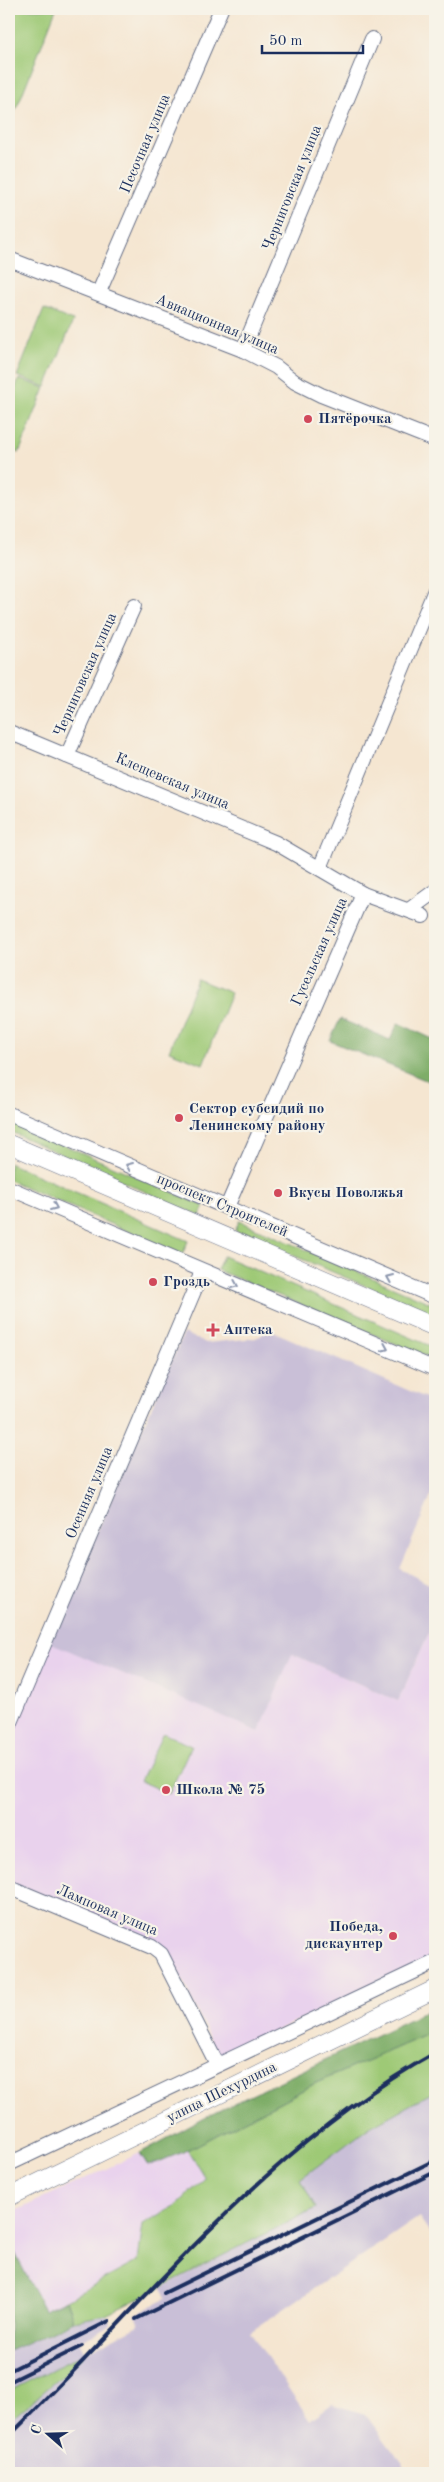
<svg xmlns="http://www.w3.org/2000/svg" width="444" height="2482" font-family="'Old Standard TT',serif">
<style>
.built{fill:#e9d2ed}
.industrial{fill:#c9bfd7}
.green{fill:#9ec976;stroke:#5c7c6a}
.forest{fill:#7ead67;stroke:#4c6e62}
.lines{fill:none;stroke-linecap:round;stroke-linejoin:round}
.minor-casing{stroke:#676f86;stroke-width:16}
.major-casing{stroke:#676f86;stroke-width:19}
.minor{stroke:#fff;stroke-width:14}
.major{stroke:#fff;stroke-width:18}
.rail{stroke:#1b2f5e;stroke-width:4}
.oneway{stroke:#8d97ae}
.poi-dot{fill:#d1495b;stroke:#f7f3e8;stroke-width:2}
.labels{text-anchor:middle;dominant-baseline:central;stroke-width:4.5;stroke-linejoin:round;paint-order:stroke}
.street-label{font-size:15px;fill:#1b2f5e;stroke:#f7f3e8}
.poi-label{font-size:15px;font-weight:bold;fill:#1b2f5e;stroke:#f7f3e8;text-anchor:start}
</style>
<rect width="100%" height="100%" fill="#f7f3e8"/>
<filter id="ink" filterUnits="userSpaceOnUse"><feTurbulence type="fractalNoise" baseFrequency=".02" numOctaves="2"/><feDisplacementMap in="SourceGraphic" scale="10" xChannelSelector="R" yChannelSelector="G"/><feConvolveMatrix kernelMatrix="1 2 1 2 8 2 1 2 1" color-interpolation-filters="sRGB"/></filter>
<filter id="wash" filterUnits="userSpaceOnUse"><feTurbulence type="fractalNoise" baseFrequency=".0096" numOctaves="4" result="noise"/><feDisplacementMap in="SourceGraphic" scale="20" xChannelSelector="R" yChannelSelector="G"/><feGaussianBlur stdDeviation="1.12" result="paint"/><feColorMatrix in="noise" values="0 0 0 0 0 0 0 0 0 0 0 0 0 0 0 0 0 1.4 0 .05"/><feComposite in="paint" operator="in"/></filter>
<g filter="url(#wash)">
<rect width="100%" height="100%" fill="#f5e6d1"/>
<g class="built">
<path d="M 435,1619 L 435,1956 L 222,2056 L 214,2047 L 169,1951 L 9,1882 L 9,1738 L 49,1642 L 292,1654 L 398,1701 Z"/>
<path d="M 188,2150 L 205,2178 L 177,2205 L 143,2224 L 138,2261 L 44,2311 L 13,2249 L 9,2244 L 9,2214 L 140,2153 L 148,2166 Z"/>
</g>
<g class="industrial">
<path d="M 270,1330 L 435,1402 L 435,1486 L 400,1569 L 435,1587 L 435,1619 L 398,1701 L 292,1654 L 259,1732 L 49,1642 L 184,1333 L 206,1343 L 256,1338 Z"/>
<path d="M 435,2091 L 435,2240 L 419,2217 L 250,2332 L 310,2420 L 332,2404 L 365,2414 L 409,2473 L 9,2473 L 9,2421 L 61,2377 L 84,2354 L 9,2391 L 9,2351 L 74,2321 L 106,2315 L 111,2325 L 79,2341 L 85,2353 L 139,2325 L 135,2315 L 166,2299 L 161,2288 L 315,2208 L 300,2179 L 370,2127 Z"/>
</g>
<g class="green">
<path d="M 11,9 L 56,9 L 20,100 L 9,124 L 9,12 Z"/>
<path d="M 44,309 L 73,321 L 46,387 L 17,376 Z"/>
<path d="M 19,379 L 45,388 L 19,453 L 9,449 L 9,404 Z"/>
<path d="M 197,979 L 231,993 L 203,1064 L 169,1051 Z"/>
<path d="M 9,1121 L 204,1206 L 200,1216 L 9,1131 Z"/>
<path d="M 9,1163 L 188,1241 L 182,1255 L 9,1180 Z"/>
<path d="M 239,1221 L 435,1305 L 435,1315 L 235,1231 Z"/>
<path d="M 223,1256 L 435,1348 L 435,1360 L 217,1270 Z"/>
<path d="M 163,1733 L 191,1746 L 169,1794 L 140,1781 Z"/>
<path d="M 435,2031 L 435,2091 L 370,2127 L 300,2179 L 316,2208 L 106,2315 L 74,2321 L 66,2300 L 138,2261 L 143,2224 L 177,2205 L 205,2178 L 188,2150 L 316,2083 Z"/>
<path d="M 85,2353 L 61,2377 L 9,2421 L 9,2391 Z"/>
</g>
<g class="forest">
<path d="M 340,1019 L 390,1040 L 398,1023 L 435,1040 L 435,1084 L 330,1041 Z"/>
<path d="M 435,2007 L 435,2031 L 316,2083 L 188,2150 L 148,2166 L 140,2153 L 216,2112 Z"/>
<path d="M 9,2244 L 13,2249 L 44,2310 L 66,2300 L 74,2321 L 9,2351 Z"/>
</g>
</g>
<g filter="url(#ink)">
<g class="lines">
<g class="minor-casing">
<g id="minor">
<path d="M 9,259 L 243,350 L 276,367 L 295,382 L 321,395 L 435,440"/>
<path d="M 99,292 L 221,9"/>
<path d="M 243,350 L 372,39"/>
<path d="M 9,732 L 276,843 L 363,894 L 423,916"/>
<path d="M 67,756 L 134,606"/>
<path d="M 320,868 L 435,590"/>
<path d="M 409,910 L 435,891"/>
<path d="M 9,1114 L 435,1297"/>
<path d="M 9,1188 L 435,1369"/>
<path d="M 227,1207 L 363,894"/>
<path d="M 9,1727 L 202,1272"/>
<path d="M 9,1887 L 152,1947 L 161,1954 L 217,2064"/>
<path d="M 9,2164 L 435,1962"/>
</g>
</g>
<g class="major-casing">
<g id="major">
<path d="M 9,1144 L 435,1327"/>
<path d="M 9,2197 L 435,1989"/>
</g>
</g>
<use href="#minor" class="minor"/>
<use href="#major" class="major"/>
<g class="rail">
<path d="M 164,2293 L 435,2160"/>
<path d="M 136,2319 L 435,2172"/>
<path d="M 9,2371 L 109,2321"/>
<path d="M 9,2382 L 82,2346"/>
<path d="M 9,2436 C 146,2303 265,2147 435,2053"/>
</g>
</g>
<defs><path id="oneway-chevron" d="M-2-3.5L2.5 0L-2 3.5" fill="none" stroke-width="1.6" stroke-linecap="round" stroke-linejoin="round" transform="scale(1.25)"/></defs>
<g class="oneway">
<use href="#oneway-chevron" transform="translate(129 1166) rotate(-157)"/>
<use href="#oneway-chevron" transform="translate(54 1207) rotate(23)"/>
<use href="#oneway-chevron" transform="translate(390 1278) rotate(-157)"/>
<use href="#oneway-chevron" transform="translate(235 1285) rotate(23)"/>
<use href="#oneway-chevron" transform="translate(385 1348) rotate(23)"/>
</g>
</g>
<g class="poi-dot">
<circle cx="308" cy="419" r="5"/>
<circle cx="179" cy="1118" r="5"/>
<circle cx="278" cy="1193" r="5"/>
<circle cx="153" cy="1282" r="5"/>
<path d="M210.5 1322.5h5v5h5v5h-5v5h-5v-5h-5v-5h5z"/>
<circle cx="166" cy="1790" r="5"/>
<circle cx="393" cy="1936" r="5"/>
</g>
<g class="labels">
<g class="street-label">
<text transform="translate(146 144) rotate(-67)">Песочная улица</text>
<text transform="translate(293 188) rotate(-68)">Черниговская улица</text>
<text transform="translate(217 325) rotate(23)">Авиационная улица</text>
<text transform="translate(86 675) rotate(-66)">Черниговская улица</text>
<text transform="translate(172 782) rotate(23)">Клещевская улица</text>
<text transform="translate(320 952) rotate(-66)">Гусельская улица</text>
<text transform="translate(222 1206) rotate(23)">проспект Строителей</text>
<text transform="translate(90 1493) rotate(-67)">Осенняя улица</text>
<text transform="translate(107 1911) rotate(23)">Ламповая улица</text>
<text transform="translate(222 2093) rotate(-26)">улица Шехурдина</text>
</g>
<g class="poi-label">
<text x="318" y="419">Пятёрочка</text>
<text x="189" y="1109">Сектор субсидий по<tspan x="189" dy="17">Ленинскому району</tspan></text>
<text x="288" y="1193">Вкусы Поволжья</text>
<text x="163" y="1282">Гроздь</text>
<text x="223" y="1330">Аптека</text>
<text x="176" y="1790">Школа № 75</text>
<text x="383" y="1927" text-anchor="end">Победа,<tspan x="383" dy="17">дискаунтер</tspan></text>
</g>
</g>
<rect width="444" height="2482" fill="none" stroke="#f7f3e8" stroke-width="30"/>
<g transform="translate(48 2434) rotate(290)" stroke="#f7f3e8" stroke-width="4" paint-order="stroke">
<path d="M0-4L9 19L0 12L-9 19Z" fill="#1b2f5e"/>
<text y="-8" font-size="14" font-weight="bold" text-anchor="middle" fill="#1b2f5e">С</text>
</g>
<path d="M262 45v8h101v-8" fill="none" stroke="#1b2f5e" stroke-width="2.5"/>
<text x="269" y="45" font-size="15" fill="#1b2f5e" stroke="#f7f3e8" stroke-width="4" paint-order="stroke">50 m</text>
</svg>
